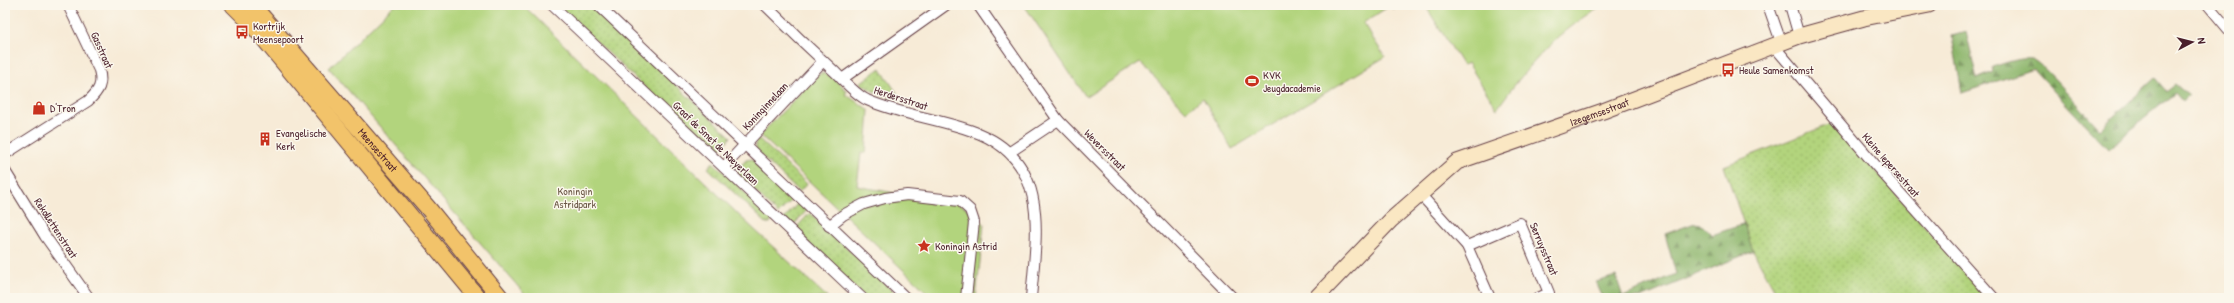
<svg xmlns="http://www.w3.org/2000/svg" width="2234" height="303" font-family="'Patrick Hand',sans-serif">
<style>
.grass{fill:url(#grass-dots);stroke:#7e7a54}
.forest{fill:url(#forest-firs);stroke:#6c6a4c}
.green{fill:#b2d47d;stroke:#7e7a54}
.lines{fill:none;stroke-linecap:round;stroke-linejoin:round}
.street-casing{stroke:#643e45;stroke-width:12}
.secondary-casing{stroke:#643e45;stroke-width:17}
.primary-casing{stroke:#643e45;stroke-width:18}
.street{stroke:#fff;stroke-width:10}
.secondary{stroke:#fae7c3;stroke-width:15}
.primary{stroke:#f2c36a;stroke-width:16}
.labels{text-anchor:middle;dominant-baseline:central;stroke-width:3;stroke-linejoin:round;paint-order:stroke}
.poi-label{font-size:11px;fill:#4a1f2b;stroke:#fbf7ec;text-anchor:start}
.street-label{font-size:11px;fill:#4a1f2b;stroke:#fbf7ec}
.park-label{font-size:11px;fill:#695544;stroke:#fbf7ec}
</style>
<defs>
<pattern id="grass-dots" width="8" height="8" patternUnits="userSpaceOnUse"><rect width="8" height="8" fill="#b2d47d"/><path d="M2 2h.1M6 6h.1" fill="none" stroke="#9bb66c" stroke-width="1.8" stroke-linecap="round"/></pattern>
<pattern id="forest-firs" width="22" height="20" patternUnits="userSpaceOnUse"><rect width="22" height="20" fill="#8db66c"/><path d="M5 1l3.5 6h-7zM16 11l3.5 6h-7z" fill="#759359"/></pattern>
</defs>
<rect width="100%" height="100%" fill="#fbf7ec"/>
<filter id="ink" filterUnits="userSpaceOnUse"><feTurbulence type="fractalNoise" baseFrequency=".025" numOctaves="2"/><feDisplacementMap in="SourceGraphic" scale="8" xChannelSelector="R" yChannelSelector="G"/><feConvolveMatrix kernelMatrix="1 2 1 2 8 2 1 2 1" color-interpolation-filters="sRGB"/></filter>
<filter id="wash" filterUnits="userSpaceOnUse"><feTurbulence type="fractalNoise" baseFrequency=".012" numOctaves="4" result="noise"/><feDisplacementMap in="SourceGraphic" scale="16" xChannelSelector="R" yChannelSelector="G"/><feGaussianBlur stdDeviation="0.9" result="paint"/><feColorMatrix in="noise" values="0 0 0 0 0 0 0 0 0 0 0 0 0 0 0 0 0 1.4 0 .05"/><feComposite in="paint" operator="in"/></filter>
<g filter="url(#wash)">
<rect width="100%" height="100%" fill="#f7ebd7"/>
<g class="grass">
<path d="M 558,5 L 591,5 L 731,137 L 715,154 Z"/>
<path d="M 880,68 L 897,93 L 894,99 L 873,91 L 860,83 Z"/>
<path d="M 1833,123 L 1989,298 L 1779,298 L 1753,251 L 1724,166 Z"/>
<path d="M 758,138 L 807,184 L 799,192 L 757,152 L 755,144 Z"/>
<path d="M 752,159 L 794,198 L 778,214 L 738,175 L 739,168 L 746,160 Z"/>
<path d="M 713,162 L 773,220 L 770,223 L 766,223 L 708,168 Z"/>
<path d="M 799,202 L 807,210 L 792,227 L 784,219 Z"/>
<path d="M 810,213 L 900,298 L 866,298 L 794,230 Z"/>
</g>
<g class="forest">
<path d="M 1966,32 L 1977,79 L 1993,72 L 1992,67 C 2003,64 2020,57 2031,59 C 2043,62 2088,117 2100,129 L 2155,78 L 2166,91 L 2175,84 L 2189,96 L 2183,102 L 2175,93 L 2108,149 L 2033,69 L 1962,93 L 1952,36 Z"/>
<path d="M 1695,223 L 1701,224 L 1712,235 L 1744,224 L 1753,251 L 1641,298 L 1603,298 L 1596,282 L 1616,276 L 1623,297 L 1676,274 L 1665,234 Z"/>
</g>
<g class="green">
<path d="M 394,5 L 523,5 L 742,218 L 828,298 L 528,298 L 329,68 Z"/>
<path d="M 1024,5 L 1399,5 L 1393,9 L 1391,5 L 1363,23 L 1385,57 L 1232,149 L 1203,98 L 1186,111 L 1140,62 L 1086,97 Z"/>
<path d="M 1425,5 L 1605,5 C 1560,28 1525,69 1497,109 L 1468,63 L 1463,66 Z"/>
<path d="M 822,73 L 831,76 L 847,91 L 845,94 L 869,110 L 866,153 L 861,153 L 857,186 L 916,197 L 953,201 L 976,213 L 984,224 L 976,298 L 933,298 L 760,135 L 818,75 Z"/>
</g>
</g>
<g filter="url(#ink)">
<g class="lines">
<g class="street-casing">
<g id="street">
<path d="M 552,5 L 862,298"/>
<path d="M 598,5 L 906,298"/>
<path d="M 765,5 C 788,28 811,50 835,72 C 845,82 855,94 867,100 C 903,116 944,119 980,134 C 1051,164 1036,237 1031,298"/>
<path d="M 978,5 L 1058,120 L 1233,298"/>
<path d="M 1768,5 L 1781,42"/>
<path d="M 1790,5 L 1799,36"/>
<path d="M 2208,5 L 2229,30"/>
<path d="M 1776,44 L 1779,52 L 1877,167 L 1994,298"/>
<path d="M 842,79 L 946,5"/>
<path d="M 1010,152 L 1058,120"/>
<path d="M 5,154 L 88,101 C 99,91 103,84 99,70 L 68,5"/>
<path d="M 724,167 L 823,61"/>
<path d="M 5,171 L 45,236 L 89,298"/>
<path d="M 1420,194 L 1467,246 L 1490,298"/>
<path d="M 829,226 L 843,215 L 864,204 L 885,198 L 907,195 L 960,201 L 970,210 L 974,222 L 966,298"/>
<path d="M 1467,246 L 1520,223 L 1549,293 L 1538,298"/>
</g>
</g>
<g class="secondary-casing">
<g id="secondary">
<path id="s1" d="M 1316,298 L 1391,220 L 1457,162 L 1603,111 L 1799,36 L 1864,18 L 1929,5"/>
</g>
</g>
<g class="primary-casing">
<g id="primary">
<path d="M 233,5 L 251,23 L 478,298"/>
<path id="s2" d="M 252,5 L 428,208 L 501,298"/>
</g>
</g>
<use href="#street" class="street"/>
<use href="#secondary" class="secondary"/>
<use href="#primary" class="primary"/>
</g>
</g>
<defs>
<g id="bus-bare" transform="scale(1.08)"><path d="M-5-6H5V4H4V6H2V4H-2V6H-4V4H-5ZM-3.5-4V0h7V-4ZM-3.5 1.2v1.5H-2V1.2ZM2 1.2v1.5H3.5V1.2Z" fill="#c8321e" stroke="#fbf7ec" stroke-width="2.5" paint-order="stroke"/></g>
<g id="stadium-bare" transform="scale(1.08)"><path d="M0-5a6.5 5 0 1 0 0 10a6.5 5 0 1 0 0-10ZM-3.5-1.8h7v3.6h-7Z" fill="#c8321e" stroke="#fbf7ec" stroke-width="2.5" paint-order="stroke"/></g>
<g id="shop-bare" transform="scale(1.08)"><path d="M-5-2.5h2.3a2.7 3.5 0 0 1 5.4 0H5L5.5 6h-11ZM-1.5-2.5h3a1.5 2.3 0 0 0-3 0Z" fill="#c8321e" stroke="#fbf7ec" stroke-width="2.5" paint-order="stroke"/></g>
<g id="building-bare" transform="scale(1.08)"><path d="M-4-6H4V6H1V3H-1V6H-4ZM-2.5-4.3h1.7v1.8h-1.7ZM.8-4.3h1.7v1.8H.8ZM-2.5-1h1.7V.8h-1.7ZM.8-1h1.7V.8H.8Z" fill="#c8321e" stroke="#fbf7ec" stroke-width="2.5" paint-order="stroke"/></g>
<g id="sight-bare" transform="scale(1.08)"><path d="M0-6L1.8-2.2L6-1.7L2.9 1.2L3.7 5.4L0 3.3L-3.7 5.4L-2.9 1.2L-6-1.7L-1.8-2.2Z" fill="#c8321e" stroke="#fbf7ec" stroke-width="2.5" paint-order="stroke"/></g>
</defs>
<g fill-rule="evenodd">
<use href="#bus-bare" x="242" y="32"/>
<use href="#bus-bare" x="1728" y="70"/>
<use href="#stadium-bare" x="1252" y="81"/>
<use href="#shop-bare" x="39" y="108"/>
<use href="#building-bare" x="265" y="139"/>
<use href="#sight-bare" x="924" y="246"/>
</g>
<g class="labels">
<g class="poi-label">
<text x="253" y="26">Kortrijk<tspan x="253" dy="13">Meensepoort</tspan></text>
<text x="1739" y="70">Heule Samenkomst</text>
<text x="1263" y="75">KVK<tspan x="1263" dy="13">Jeugdacademie</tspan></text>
<text x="50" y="108">D'Tron</text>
<text x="276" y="133">Evangelische<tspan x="276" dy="13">Kerk</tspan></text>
<text x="935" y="246">Koningin Astrid</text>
</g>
<g class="street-label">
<text transform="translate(102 50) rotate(66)">Gasstraat</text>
<text transform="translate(901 98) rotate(18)">Herdersstraat</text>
<text transform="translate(765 106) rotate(-47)">Koninginnelaan</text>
<text stroke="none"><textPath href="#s1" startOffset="347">Izegemsestraat</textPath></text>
<text transform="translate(716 143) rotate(44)">Graaf de Smet de Naeyerlaan</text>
<text stroke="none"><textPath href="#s2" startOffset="192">Meensestraat</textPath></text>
<text transform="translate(1105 150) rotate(45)">Weversstraat</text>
<text transform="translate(1891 165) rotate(49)">Kleine Iepersestraat</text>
<text transform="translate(56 228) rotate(57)">Rekollettenstraat</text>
<text transform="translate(1544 249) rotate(67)">Serruysstraat</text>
</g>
<g class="park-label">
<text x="575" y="191">Koningin<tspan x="575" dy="13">Astridpark</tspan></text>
</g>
</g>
<rect width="2234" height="303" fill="none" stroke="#fbf7ec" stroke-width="20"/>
<g transform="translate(2192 42) rotate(83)" stroke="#fbf7ec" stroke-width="3" paint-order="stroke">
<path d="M0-3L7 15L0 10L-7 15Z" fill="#4a1f2b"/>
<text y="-6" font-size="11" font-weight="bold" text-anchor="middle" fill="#4a1f2b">N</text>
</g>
</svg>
